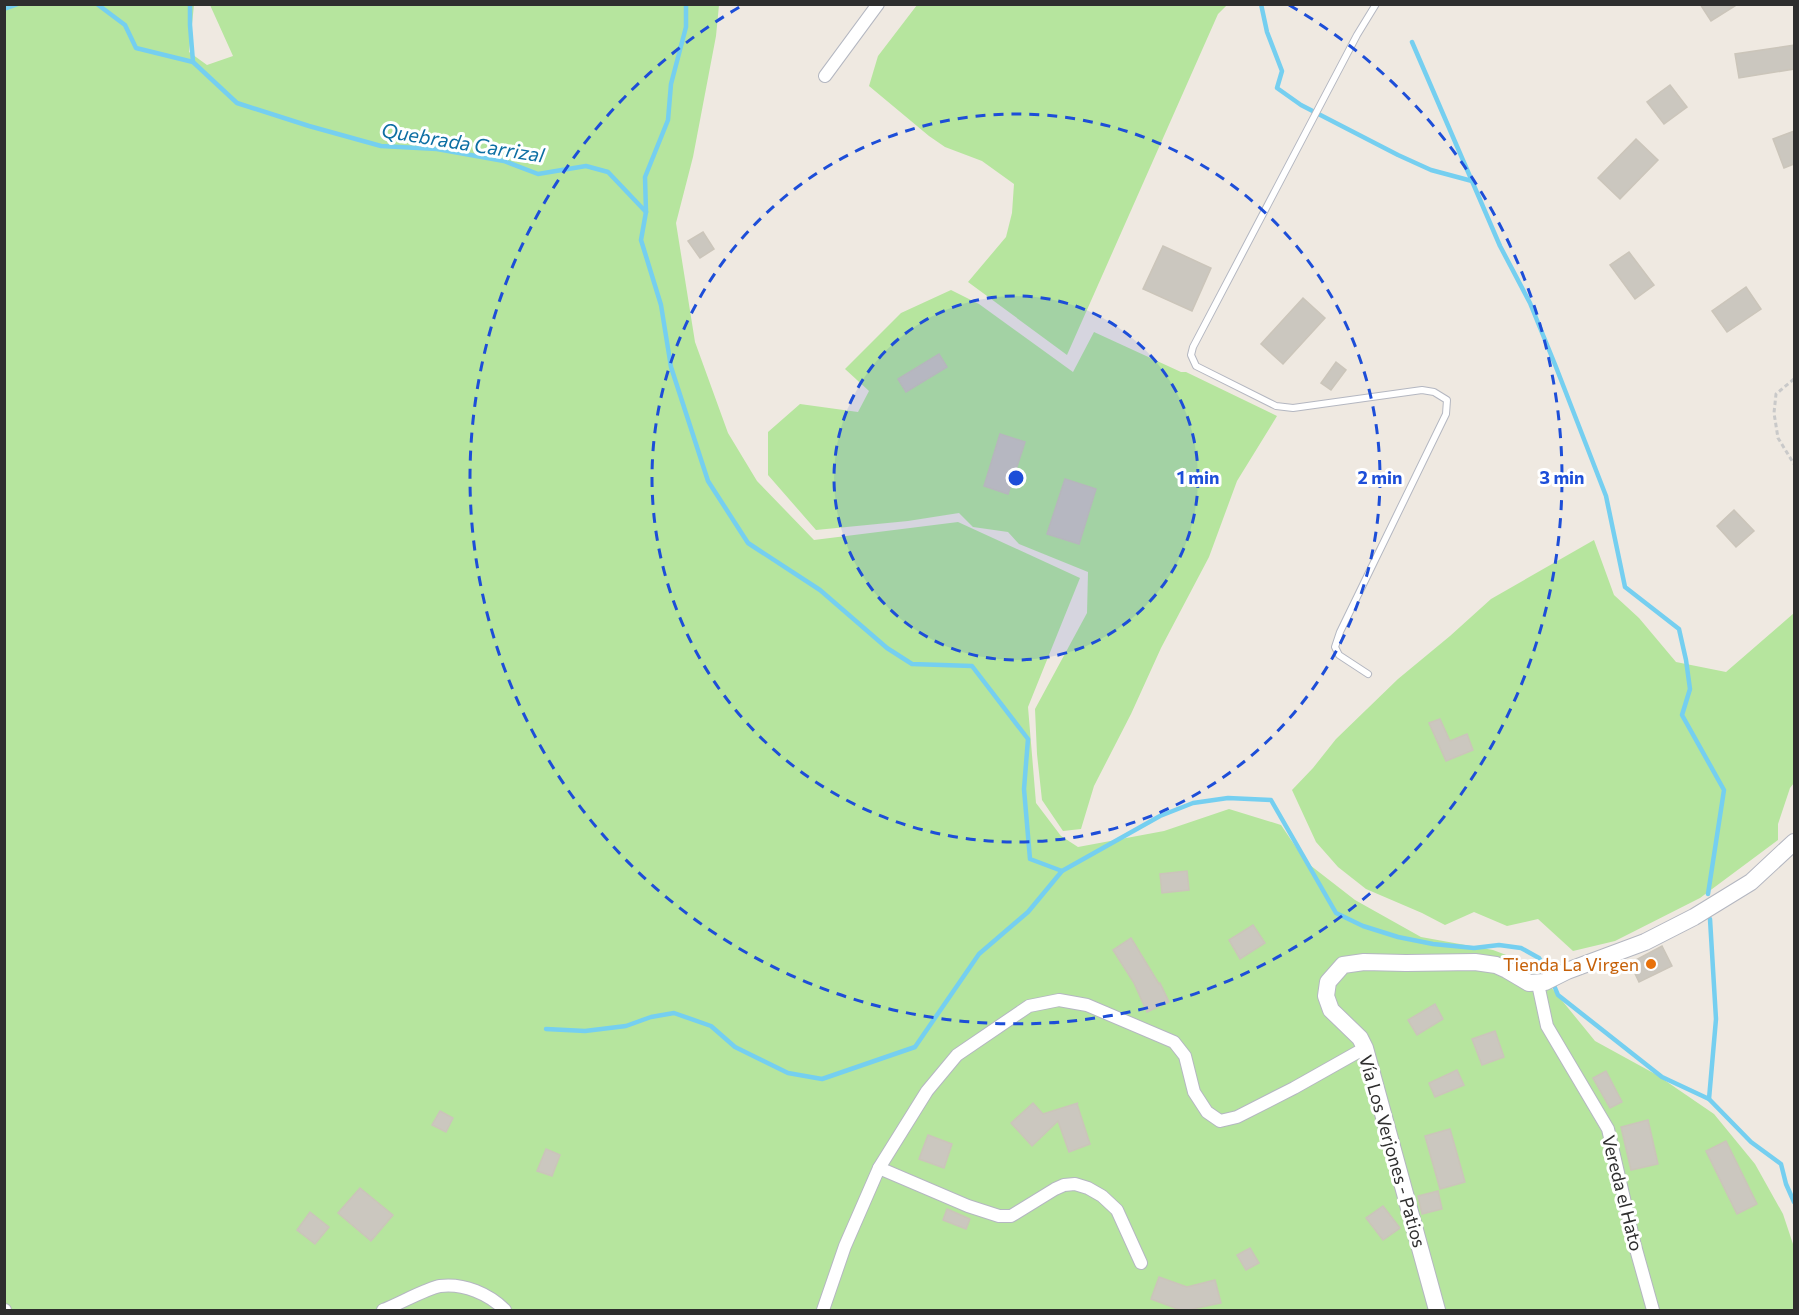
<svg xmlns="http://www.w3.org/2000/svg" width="1799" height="1315" font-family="Commissioner,sans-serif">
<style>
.green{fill:#b6e59e}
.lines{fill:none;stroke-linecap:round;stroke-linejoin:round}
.stream{stroke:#75cff0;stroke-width:4.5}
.building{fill:#cbc7bf;stroke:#cbc5ba;stroke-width:1.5}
.lane-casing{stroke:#b4b7c1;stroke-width:8}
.street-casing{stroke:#b4b7c1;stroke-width:14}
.secondary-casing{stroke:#b4b7c1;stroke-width:18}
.path{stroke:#c9c9c9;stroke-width:3;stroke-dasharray:4.5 3;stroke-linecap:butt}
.lane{stroke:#fff;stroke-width:6}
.street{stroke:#fff;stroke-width:12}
.secondary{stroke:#fff;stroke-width:16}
.ring{fill:none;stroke:#1d4ed8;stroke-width:3;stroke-dasharray:10 8}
.food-dot{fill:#e8710a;stroke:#fff;stroke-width:2}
.labels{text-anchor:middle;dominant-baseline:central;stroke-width:6;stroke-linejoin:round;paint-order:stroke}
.food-label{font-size:18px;fill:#c56008;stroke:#fff;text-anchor:end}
.street-label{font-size:18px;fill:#2e2e2e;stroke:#fff}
.water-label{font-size:20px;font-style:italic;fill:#0d6fa3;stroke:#fff}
.centre{fill:#1d4ed8;stroke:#fff;stroke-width:3}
.ring-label{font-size:18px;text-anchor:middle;font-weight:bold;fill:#1d4ed8;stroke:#fff;stroke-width:6;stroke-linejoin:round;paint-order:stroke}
</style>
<rect width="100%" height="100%" fill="#efe9e1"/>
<g class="green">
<path d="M 5,4 L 194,5 L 189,52 L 207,65 L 233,56 L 210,5 L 719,5 L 716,36 L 693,157 L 676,223 L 695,342 L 728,433 L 757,481 L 814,540 L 958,522 L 1080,578 L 1028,707 L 1036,803 L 1061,836 L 1078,847 L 1164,831 L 1229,809 L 1281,825 L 1306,862 L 1355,900 L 1421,937 L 1493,950 L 1533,965 L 1595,1041 L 1657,1075 L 1714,1114 L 1755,1164 L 1783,1214 L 1794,1247 L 1794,1310 L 5,1310 Z"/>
<path d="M 917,5 L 1227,5 L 1218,14 L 1067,355 L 968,282 L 1006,237 L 1012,213 L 1014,184 L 982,161 L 945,147 L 929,136 L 869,86 L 878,56 Z"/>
<path d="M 951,290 L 979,304 L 1073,372 L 1094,332 L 1181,372 L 1186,372 L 1277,416 L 1237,481 L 1209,557 L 1161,648 L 1131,714 L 1094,786 L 1081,829 L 1063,831 L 1042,800 L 1037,754 L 1035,709 L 1087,613 L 1088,572 L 1019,544 L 1008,532 L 973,527 L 959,513 L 908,521 L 816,530 L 768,475 L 768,432 L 800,404 L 858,412 L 869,391 L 845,369 L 901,313 Z"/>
<path d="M 1594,540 L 1614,595 L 1639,618 L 1676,662 L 1726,672 L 1794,613 L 1794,783 L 1790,788 L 1778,824 L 1778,840 L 1700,898 L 1615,941 L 1573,951 L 1538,919 L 1507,926 L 1474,912 L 1445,925 L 1422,913 L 1366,889 L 1338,867 L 1316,842 L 1292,790 L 1313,768 L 1336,739 L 1398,679 L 1450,636 L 1491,599 Z"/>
</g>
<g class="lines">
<g class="stream">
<path d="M 97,4 L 125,25 L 136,48 L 193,62"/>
<path d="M 190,4 L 190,25 L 193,62 L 237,103 L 309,126 L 381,146 L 437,149 L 504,161 L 538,174 L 586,166 L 608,172 L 646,212"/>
<path d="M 686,4 L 686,27 L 671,84 L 668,120 L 645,177 L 646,212 L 641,240 L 661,305 L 671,367 L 708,481 L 748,543 L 820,590 L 887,648 L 912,664 L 972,666 L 1028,739 L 1024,789 L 1030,859 L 1062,871"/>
<path d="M 1261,4 L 1267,32 L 1282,71 L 1277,88 L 1301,105 L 1398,155 L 1431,170 L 1472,181"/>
<path d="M 4,9 L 18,4"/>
<path d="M 1412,42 L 1500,246 L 1530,303 L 1556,367 L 1606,496 L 1625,587 L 1679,629 L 1686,660 L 1690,689 L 1682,715 L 1724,790 L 1708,894"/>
<path d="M 1710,919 L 1716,1019 L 1709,1099 L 1751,1142 L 1781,1164 L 1786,1184 L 1794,1202"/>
<path d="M 1553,983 L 1558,995 L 1662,1077 L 1709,1099"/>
<path d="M 546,1029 L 585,1031 L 626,1026 L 651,1017 L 674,1013 L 711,1026 L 735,1047 L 788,1073 L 822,1079 L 915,1047 L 979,954 L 1028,912 L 1062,871 L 1160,816 L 1193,803 L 1228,798 L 1271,800 L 1336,913 L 1363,926 L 1398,937 L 1433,944 L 1474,948 L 1499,945 L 1521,948 L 1539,958 L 1549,975"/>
</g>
</g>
<g class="building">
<path d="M 1700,4 L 1738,4 L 1711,21 Z"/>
<path d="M 1794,45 L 1794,69 L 1739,78 L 1735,54 Z"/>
<path d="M 1670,85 L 1687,107 L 1664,124 L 1647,102 Z"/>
<path d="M 1794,131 L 1794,164 L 1784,168 L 1773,139 Z"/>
<path d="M 1636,139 L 1658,160 L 1620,199 L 1598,178 Z"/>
<path d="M 703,232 L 714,249 L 700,258 L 688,241 Z"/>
<path d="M 1163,246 L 1211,268 L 1192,311 L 1143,289 Z"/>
<path d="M 1629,252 L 1654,285 L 1635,299 L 1610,265 Z"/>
<path d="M 1746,287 L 1761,309 L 1727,332 L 1712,311 Z"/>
<path d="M 1303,298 L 1325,318 L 1283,364 L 1261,344 Z"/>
<path d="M 939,354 L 947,367 L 906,392 L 898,379 Z"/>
<path d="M 1336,362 L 1346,370 L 1331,390 L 1321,383 Z"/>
<path d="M 1000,434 L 1025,442 L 1008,494 L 984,486 Z"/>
<path d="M 1065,479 L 1096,489 L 1079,544 L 1047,534 Z"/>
<path d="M 1734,510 L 1754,531 L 1736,547 L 1717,526 Z"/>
<path d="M 1440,719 L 1450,741 L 1467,734 L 1473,750 L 1446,761 L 1429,723 Z"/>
<path d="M 1187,871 L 1189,890 L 1162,893 L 1160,874 Z"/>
<path d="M 1253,925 L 1265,943 L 1240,959 L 1229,940 Z"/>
<path d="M 1131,938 L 1159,984 L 1160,983 L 1169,1002 L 1147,1012 L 1134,983 L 1113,950 Z"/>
<path d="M 1662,946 L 1672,966 L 1639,982 L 1630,963 Z"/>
<path d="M 1435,1004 L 1443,1019 L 1417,1035 L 1408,1020 Z"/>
<path d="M 1495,1031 L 1504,1057 L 1482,1065 L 1472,1039 Z"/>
<path d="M 1457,1070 L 1464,1085 L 1435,1097 L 1429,1083 Z"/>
<path d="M 1606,1071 L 1622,1102 L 1610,1108 L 1593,1078 Z"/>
<path d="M 1033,1103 L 1043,1114 L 1078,1103 L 1077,1104 L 1090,1144 L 1069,1152 L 1058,1121 L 1032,1146 L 1011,1123 Z"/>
<path d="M 440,1111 L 453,1118 L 446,1132 L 432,1125 Z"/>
<path d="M 1648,1120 L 1658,1164 L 1631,1170 L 1621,1127 Z"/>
<path d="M 1450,1129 L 1465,1182 L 1440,1189 L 1425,1136 Z"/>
<path d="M 928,1135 L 952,1144 L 944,1168 L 919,1159 Z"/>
<path d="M 1726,1141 L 1757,1204 L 1737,1214 L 1706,1151 Z"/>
<path d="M 546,1149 L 560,1155 L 552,1176 L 537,1171 Z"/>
<path d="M 360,1188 L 393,1215 L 371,1241 L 338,1213 Z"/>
<path d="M 1438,1191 L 1442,1209 L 1422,1214 L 1418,1196 Z"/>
<path d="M 1383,1206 L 1400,1228 L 1383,1240 L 1366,1218 Z"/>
<path d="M 947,1209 L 970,1219 L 966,1229 L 943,1220 Z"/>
<path d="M 310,1212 L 329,1227 L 315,1244 L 297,1230 Z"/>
<path d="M 1250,1248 L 1259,1263 L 1246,1270 L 1237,1255 Z"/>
<path d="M 1159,1277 L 1187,1287 L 1215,1280 L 1221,1303 L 1183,1311 L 1151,1299 Z"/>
</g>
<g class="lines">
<g class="lane-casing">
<path id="lane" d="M 1368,674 L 1339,655 L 1335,647 L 1340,632 L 1446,414 L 1447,400 L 1434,392 L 1422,390 L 1293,408 L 1276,406 L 1196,366 L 1191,355 L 1193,347 L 1357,35 L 1376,4"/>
</g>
<g class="street-casing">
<g id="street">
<path d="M 825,76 L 878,4"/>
<path d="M 1538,984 L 1547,1026 L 1608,1129 L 1634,1242 L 1653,1310"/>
<path d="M 879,1168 L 968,1206 L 999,1216 L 1011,1216 L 1055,1189 L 1064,1185 L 1075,1184 L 1088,1188 L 1102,1196 L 1117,1210 L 1141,1263"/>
<path d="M 4,1310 L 5,1310"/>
<path d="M 383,1310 C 397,1305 427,1288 440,1286 C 464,1283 489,1294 505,1310"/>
<path d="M 823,1310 L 845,1246 L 879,1168 L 927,1091 L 957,1055 L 1029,1006 L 1059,1000 L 1087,1005 L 1174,1042 L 1185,1056 L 1194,1092 L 1207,1112 L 1220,1121 L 1237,1117 L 1294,1088 L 1365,1048"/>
</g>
</g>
<g class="secondary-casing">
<path id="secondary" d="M 1437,1310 L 1365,1048 L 1360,1038 L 1331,1010 L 1326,996 L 1328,982 L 1343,965 L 1364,962 L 1406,963 L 1475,962 L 1496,965 L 1507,970 L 1529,983 L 1545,982 L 1567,971 L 1645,942 L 1694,917 L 1751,882 L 1794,842"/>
</g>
<path class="path" d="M 1794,379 L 1776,394 L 1774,413 L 1778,438 L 1794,464"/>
<use href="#lane" class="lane"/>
<use href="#street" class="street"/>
<use href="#secondary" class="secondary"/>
</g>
<circle cx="1016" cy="478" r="182" fill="#1d4ed8" fill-opacity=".12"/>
<g class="ring">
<circle cx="1016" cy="478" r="182"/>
<circle cx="1016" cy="478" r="364"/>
<path d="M1289 5A546 546 0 1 1 743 5"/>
</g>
<circle class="food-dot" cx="1651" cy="964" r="6"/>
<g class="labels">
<g class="food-label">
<text x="1639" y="964">Tienda La Virgen</text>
</g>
<g class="street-label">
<text transform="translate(1393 1151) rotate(74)">Vía Los Verjones - Patios</text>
<text transform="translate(1623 1193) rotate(76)">Vereda el Hato</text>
</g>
<g class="water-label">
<text transform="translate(463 142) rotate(9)">Quebrada Carrizal</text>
</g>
</g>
<circle cx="1016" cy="478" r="9" class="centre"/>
<g class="ring-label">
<text x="1198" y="484">1 min</text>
<text x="1380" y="484">2 min</text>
<text x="1562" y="484">3 min</text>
</g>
<rect width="1799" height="1315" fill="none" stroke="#2e2e2e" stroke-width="12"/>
</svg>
